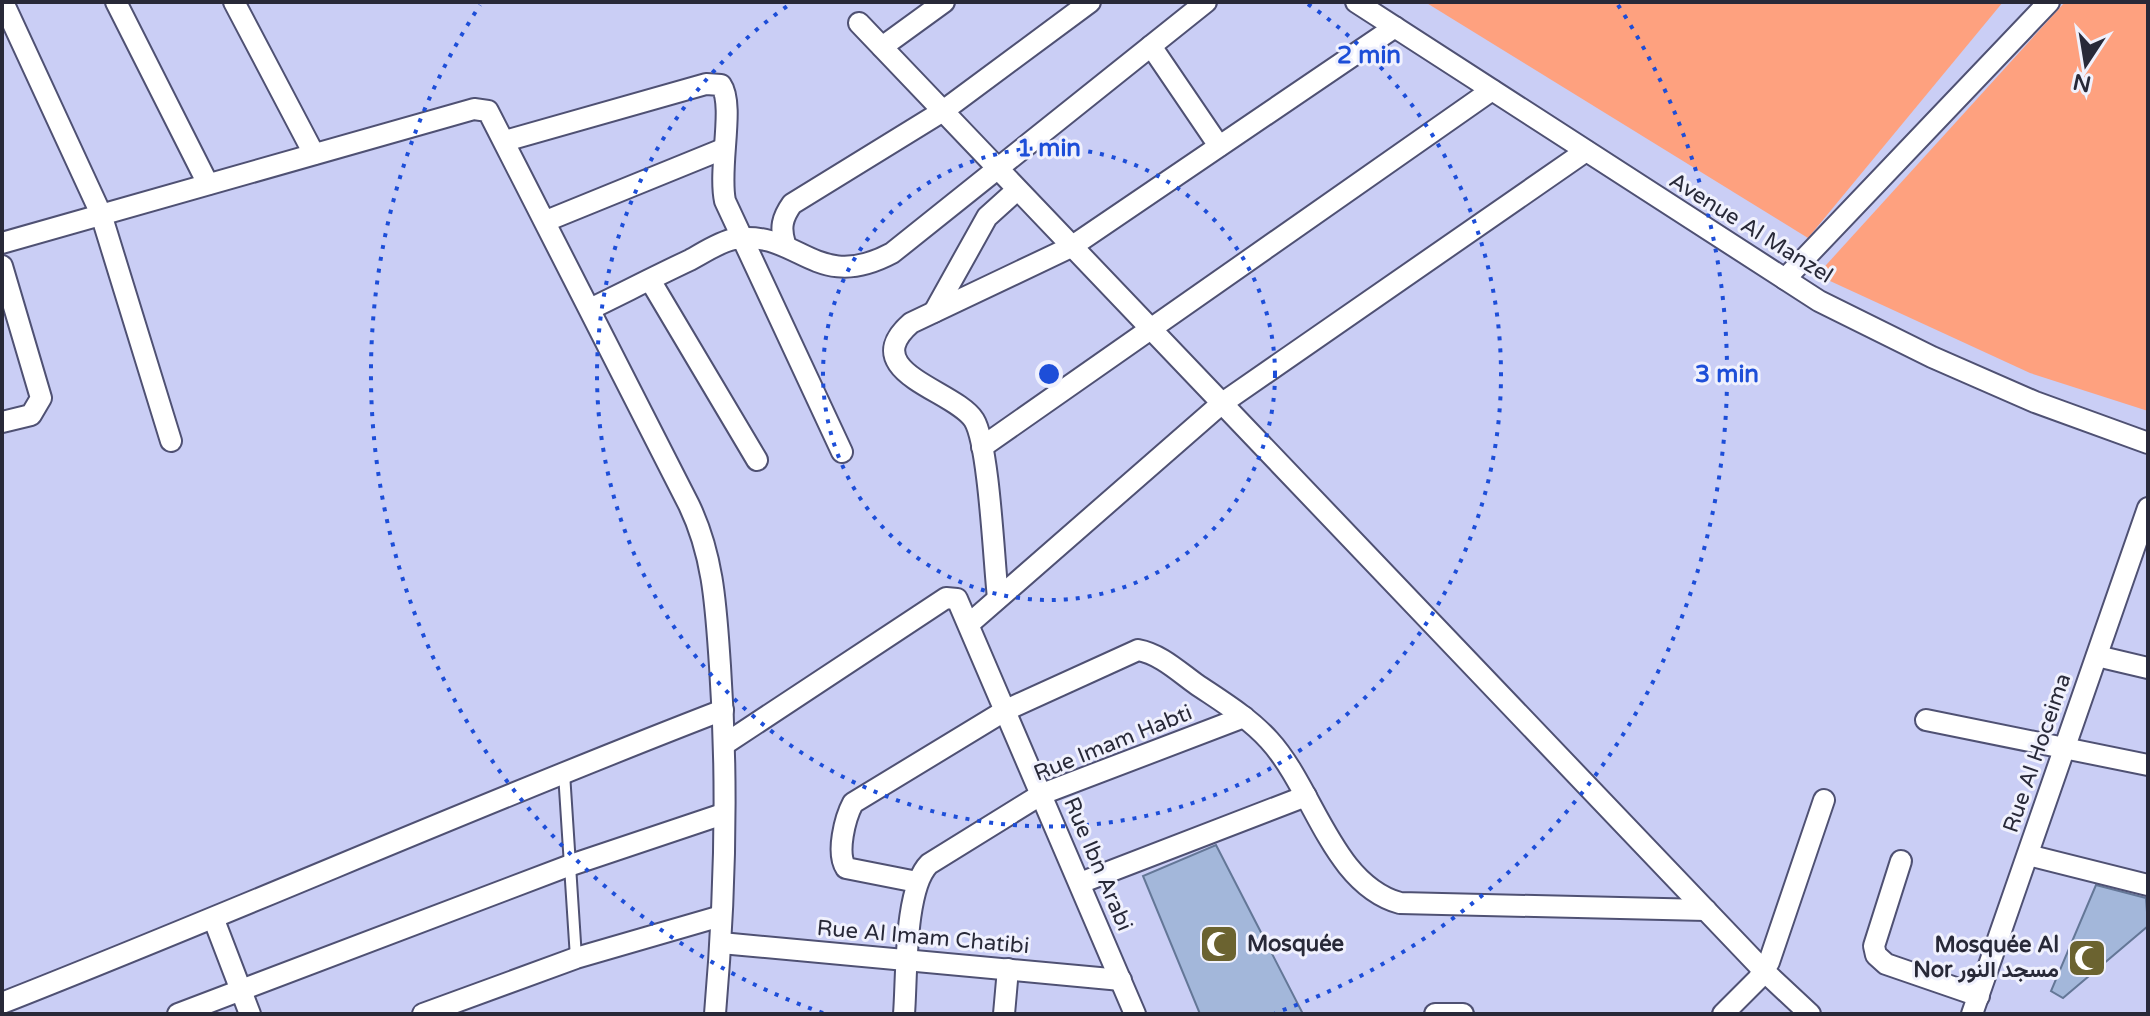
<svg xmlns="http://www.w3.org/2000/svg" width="2150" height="1016" font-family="'Varela Round',Vazirmatn,sans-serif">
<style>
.green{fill:#fea17f}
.building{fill:#a3b7da;stroke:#647797;stroke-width:2}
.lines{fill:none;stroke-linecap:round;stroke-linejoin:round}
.service-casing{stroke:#4f5173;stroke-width:14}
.minor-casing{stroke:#4f5173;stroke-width:24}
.service{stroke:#fff;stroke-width:10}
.minor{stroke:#fff;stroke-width:20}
.ring{fill:none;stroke:#1d4ed8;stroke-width:4;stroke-dasharray:4 8}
.labels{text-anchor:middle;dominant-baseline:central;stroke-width:6;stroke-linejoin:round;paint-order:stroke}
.street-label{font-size:22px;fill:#282938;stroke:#f0f1fd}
.poi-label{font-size:22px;font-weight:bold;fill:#282938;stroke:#f0f1fd;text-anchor:start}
.centre{fill:#1d4ed8;stroke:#f0f1fd;stroke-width:4}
.ring-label{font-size:24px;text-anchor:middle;font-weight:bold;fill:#1d4ed8;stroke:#f0f1fd;stroke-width:6;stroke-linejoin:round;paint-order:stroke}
</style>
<rect width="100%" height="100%" fill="#cacef5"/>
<g class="green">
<path d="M 1425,2 L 2003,2 L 1808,238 Z"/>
<path d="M 2065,2 L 2148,2 L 2148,411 L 2030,373 L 1817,275 Z"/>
</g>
<g class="building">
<path d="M 1216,845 L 1303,1014 L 1200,1014 L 1143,876 Z"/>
<path d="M 2096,885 L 2146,898 L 2148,926 L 2063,998 L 2051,991 Z"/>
</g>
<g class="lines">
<g class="service-casing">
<path id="service" d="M 564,773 L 576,958"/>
</g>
<g class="minor-casing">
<g id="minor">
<path d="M 3,2 L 101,214 L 171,441"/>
<path d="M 116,2 L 208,184"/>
<path d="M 234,2 L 314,154"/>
<path d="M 1356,2 L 1819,301 L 1932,357 L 2035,402 L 2148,443"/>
<path d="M 859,23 L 1764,971 L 1810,1014"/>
<path d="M 1151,46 L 1219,146"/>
<path d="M 882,47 L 944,2"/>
<path d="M 505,141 L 706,84 L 721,85 C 735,105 718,168 725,201 L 842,452"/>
<path d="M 546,221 L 723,149"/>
<path d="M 2,243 L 474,109 L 488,111 L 689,505 C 714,557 716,609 720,666 C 728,781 725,899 715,1014"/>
<path d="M 785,244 C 780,228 782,218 792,204 L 943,111 L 1090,2"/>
<path d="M 2,266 L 41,398 L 31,415 L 2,422"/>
<path d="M 1785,279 L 2049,2"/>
<path d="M 650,280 L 757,460"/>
<path d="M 590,309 C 623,293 656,276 690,260 C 703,253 719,242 734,239 C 799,229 815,294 892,253 L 1206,2"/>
<path d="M 934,312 L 987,217 L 1017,190"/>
<path d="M 982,447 L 1492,90"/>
<path d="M 998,598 C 994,563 989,444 974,420 C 955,390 855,372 911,323 L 1071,247 L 1395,27"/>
<path d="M 969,624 L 1221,404 L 1586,151"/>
<path d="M 2097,656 L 2148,668"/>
<path d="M 1926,720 L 2148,765"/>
<path d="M 725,744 L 946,598 L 957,599 L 1135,1014"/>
<path d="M 2028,855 L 2148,885"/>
<path d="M 1901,861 L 1874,946 L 1876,955 L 1886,964 L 1979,996"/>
<path d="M 917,882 L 846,868 C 836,853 845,818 853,803 L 1006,710 L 1138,650 C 1160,654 1178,671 1196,684 C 1221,701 1248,717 1269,740 C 1314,789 1332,884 1400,903 L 1706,910"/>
<path d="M 1080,883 L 1306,796"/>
<path d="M 214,920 L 250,1014"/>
<path d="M 721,943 L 1121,980"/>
<path d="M 2,1003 C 244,908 481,803 723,710"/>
<path d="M 178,1014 L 568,866 L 723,814"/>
<path d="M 423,1014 L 576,958 L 721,916"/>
<path d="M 904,1014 C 907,977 904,889 929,864 L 1042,794 L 1244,717"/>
<path d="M 1004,1014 L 1008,969"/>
<path d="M 1435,1014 L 1463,1014"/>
<path d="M 1723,1014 L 1758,979 L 1769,962 L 1824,800"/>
<path d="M 1972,1014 L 2148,508"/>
</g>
</g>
<use href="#service" class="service"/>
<use href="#minor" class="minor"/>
</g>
<g class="ring">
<circle cx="1049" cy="374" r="226"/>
<path d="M1308 4A452 452 0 1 1 790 4"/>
<path d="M823 1013A678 678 0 0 1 480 5M1618 5A678 678 0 0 1 1275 1013"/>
</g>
<defs>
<g id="mosque-square" transform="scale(2)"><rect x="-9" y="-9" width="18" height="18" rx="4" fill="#6b6330" stroke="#f0f1fd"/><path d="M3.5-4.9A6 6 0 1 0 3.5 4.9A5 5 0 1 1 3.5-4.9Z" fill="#fff"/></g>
</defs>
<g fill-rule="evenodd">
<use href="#mosque-square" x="1219" y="944"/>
<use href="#mosque-square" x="2087" y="958"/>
</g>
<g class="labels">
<g class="street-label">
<text transform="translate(1751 228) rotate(32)">Avenue Al Manzel</text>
<text transform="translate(1113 743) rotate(-22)">Rue Imam Habti</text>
<text transform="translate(2037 753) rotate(-71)">Rue Al Hoceima</text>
<text transform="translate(1098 864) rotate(67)">Rue Ibn Arabi</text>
<text transform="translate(923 937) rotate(5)">Rue Al Imam Chatibi</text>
</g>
<g class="poi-label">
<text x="1247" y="944">Mosquée</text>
<text x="2059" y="945" text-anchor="end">Mosquée Al<tspan x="2059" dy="25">Nor مسجد النور</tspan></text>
</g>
</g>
<circle cx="1049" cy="374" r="12" class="centre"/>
<g class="ring-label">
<text x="1369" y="63">2 min</text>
<text x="1049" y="156">1 min</text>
<text x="1727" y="382">3 min</text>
</g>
<rect width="2150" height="1016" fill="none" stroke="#282938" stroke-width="8"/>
<g transform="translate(2086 64) rotate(192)" stroke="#f0f1fd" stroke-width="6" paint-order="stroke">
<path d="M0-6L14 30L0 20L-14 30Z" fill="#282938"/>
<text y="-12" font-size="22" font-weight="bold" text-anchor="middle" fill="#282938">N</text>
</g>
</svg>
